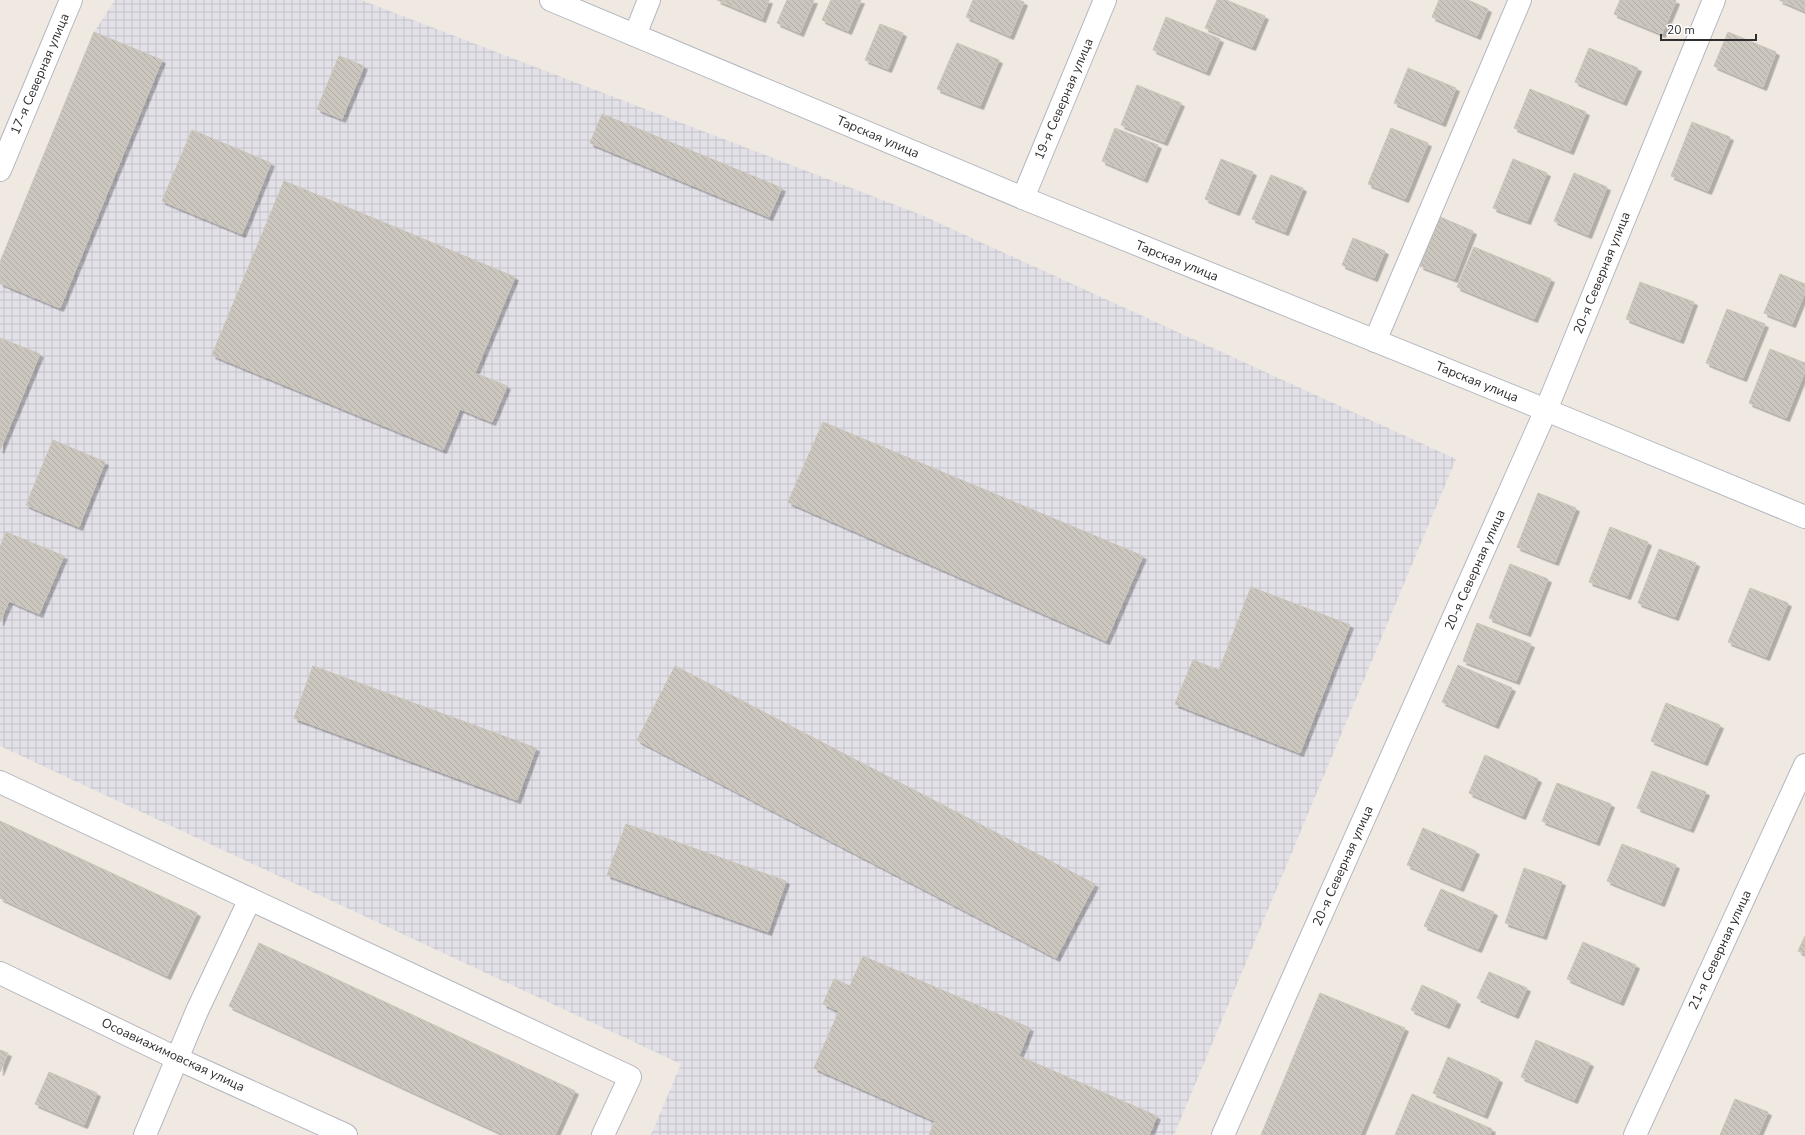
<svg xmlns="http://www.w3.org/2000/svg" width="1805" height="1135" font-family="'Nunito Sans',sans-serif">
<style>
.industrial{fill:url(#industrial-grid)}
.building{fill:url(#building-back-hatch);stroke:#cbc5ba;filter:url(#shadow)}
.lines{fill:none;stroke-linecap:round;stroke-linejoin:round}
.minor-casing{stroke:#b4b7c1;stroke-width:24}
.minor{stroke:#fff;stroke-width:22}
.labels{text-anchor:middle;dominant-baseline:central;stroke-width:3;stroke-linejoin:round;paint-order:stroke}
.street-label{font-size:13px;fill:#2e2e2e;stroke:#fff}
</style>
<defs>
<pattern id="industrial-grid" width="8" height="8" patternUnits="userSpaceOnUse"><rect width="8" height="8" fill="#e3e1e8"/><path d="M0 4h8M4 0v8" fill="none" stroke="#c3c1c7"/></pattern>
<pattern id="building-back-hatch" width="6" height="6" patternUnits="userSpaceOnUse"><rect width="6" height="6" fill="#cbc7bf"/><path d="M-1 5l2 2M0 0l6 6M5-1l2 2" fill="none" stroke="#afaba4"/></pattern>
<filter id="shadow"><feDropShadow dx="3.5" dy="3.5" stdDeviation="0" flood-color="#0004"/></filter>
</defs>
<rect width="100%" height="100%" fill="#efe9e1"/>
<path class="industrial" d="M 115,0 L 361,0 L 919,214 L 1456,459 L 1174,1135 L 651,1135 L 681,1064 L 0,746 L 0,262 L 94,32 Z"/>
<g class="building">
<path d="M 717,0 L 769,0 L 762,19 Z"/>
<path d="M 787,0 L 814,0 L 800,33 L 777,23 Z"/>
<path d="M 831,0 L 861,0 L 848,31 L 822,20 Z"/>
<path d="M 973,0 L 1018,0 L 1024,2 L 1010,36 L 966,17 Z"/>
<path d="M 1217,0 L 1226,0 L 1265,16 L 1252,47 L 1205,28 Z"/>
<path d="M 1439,0 L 1468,0 L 1488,9 L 1477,36 L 1432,17 Z"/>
<path d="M 1620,0 L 1675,0 L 1676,1 L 1662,34 L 1614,14 Z"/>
<path d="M 1779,0 L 1805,0 L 1805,11 Z"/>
<path d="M 1166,17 L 1220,39 L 1206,72 L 1153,50 Z"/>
<path d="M 880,24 L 903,33 L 888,69 L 865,60 Z"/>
<path d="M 94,32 L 162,60 L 60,308 L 0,283 L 0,262 Z"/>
<path d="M 1728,32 L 1776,52 L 1763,87 L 1714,66 Z"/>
<path d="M 957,43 L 999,60 L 980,106 L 937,89 Z"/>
<path d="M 1589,48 L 1638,68 L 1623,102 L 1575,82 Z"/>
<path d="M 339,56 L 364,66 L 342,119 L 317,109 Z"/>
<path d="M 1408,68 L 1456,88 L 1442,123 L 1394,103 Z"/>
<path d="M 1137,85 L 1181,103 L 1164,142 L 1121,125 Z"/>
<path d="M 1530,89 L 1586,112 L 1570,151 L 1514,128 Z"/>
<path d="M 602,114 L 782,188 L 769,217 L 590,143 Z"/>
<path d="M 1692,122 L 1730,137 L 1708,191 L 1671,176 Z"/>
<path d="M 1115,128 L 1158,145 L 1144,179 L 1102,161 Z"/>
<path d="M 1391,128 L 1428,143 L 1405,199 L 1368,184 Z"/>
<path d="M 192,130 L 271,163 L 242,234 L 162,201 Z"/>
<path d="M 1221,159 L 1253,172 L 1236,212 L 1205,199 Z"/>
<path d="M 1513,159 L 1547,173 L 1527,221 L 1493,208 Z"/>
<path d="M 1574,173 L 1607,187 L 1588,235 L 1554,221 Z"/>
<path d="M 1271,175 L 1303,188 L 1285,232 L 1252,219 Z"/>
<path d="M 284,181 L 515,277 L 475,373 L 507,386 L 492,422 L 460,409 L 443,450 L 212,355 Z"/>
<path d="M 1440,217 L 1473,231 L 1454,279 L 1420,266 Z"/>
<path d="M 1353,238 L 1385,251 L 1374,278 L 1342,265 Z"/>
<path d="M 1474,247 L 1551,279 L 1534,319 L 1457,287 Z"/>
<path d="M 1780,274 L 1805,284 L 1805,292 L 1792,324 L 1764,313 Z"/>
<path d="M 1640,282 L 1694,302 L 1680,340 L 1626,319 Z"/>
<path d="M 1727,309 L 1765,324 L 1743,378 L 1706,363 Z"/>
<path d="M 0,338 L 40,354 L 0,450 Z"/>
<path d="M 1770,349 L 1805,363 L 1805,371 L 1786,418 L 1749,403 Z"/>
<path d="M 823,422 L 1143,556 L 1106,641 L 788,502 Z"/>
<path d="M 53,440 L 105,462 L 79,527 L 26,505 Z"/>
<path d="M 1538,493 L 1576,508 L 1555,562 L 1517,547 Z"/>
<path d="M 1610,527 L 1648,542 L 1627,596 L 1589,582 Z"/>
<path d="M 6,532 L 64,556 L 39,614 L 9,601 L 0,622 L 0,547 Z"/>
<path d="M 1659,549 L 1696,563 L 1675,617 L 1638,603 Z"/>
<path d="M 1510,564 L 1548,579 L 1527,633 L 1489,618 Z"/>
<path d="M 1251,587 L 1350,625 L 1300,753 L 1175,704 L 1193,660 L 1219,670 Z"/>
<path d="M 1750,588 L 1788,603 L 1766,657 L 1728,642 Z"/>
<path d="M 1477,623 L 1531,644 L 1516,681 L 1463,661 Z"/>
<path d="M 1458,665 L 1512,688 L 1495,725 L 1442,702 Z"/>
<path d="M 313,666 L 536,748 L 517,800 L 294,718 Z"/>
<path d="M 675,666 L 1095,884 L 1056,958 L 637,740 Z"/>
<path d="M 1666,703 L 1720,725 L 1704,762 L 1651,741 Z"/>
<path d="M 1485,755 L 1538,779 L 1522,816 L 1469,793 Z"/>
<path d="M 1652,771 L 1706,792 L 1690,829 L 1637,808 Z"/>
<path d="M 1557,783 L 1611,804 L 1596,842 L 1542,821 Z"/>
<path d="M 0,821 L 197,913 L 167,976 L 0,898 Z"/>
<path d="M 626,824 L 786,881 L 768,932 L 607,875 Z"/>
<path d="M 1423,828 L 1476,851 L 1460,888 L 1407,865 Z"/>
<path d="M 1622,844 L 1676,865 L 1661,903 L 1607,881 Z"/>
<path d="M 1524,868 L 1562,882 L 1543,936 L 1505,923 Z"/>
<path d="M 1441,889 L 1494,912 L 1478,949 L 1424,926 Z"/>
<path d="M 1805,936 L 1805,954 L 1798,951 Z"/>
<path d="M 1583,942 L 1636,965 L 1620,1002 L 1567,979 Z"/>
<path d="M 259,943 L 575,1091 L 555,1135 L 505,1135 L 229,1006 Z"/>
<path d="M 863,956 L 1030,1028 L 1019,1056 L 1157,1116 L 1149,1135 L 929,1135 L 935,1121 L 814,1068 L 839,1011 L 823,1004 L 834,979 L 850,986 Z"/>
<path d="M 1489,972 L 1527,988 L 1515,1015 L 1477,998 Z"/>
<path d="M 1422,985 L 1457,1001 L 1446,1025 L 1411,1010 Z"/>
<path d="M 1320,993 L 1405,1028 L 1360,1135 L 1261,1135 Z"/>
<path d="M 1536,1040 L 1590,1063 L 1574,1100 L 1521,1077 Z"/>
<path d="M 0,1050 L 8,1053 L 0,1072 Z"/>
<path d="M 1448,1057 L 1499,1079 L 1484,1115 L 1433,1093 Z"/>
<path d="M 49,1072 L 97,1093 L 84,1125 L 35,1104 Z"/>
<path d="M 1412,1094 L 1492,1129 L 1490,1135 L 1395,1135 Z"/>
<path d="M 1735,1099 L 1768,1112 L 1758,1135 L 1720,1135 Z"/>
</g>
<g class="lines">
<g class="minor-casing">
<g id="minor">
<path d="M 551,0 L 1023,198 L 1546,410 L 1805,517"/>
<path d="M 635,35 L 649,0"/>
<path d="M 0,170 L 71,0"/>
<path d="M 1023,198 L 1105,0"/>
<path d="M 1375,341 L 1520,0"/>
<path d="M 0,782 L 630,1077 L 603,1135"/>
<path d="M 0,973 L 178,1059 L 346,1135"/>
<path d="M 145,1135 L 197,1011 L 250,899"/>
<path d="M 1223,1135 L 1546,410 L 1714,0"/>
<path d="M 1635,1135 L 1805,765"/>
</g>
</g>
<use href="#minor" class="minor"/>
</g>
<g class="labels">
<g class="street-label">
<text transform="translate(40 74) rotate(-67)">17-я Северная улица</text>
<text transform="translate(1064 99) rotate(-67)">19-я Северная улица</text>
<text transform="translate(878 137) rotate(23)">Тарская улица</text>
<text transform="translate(1177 261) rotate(22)">Тарская улица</text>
<text transform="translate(1602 273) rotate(-68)">20-я Северная улица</text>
<text transform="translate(1477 382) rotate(22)">Тарская улица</text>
<text transform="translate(1475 570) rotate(-66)">20-я Северная улица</text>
<text transform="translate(1343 866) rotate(-66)">20-я Северная улица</text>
<text transform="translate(1720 950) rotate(-65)">21-я Северная улица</text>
<text transform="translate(173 1055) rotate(25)">Осоавиахимовская улица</text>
</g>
</g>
<path d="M1661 34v6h95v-6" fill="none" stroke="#2e2e2e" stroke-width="2"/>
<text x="1667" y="34" font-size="12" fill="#2e2e2e" stroke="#ffffff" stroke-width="3" paint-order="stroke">20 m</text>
</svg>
